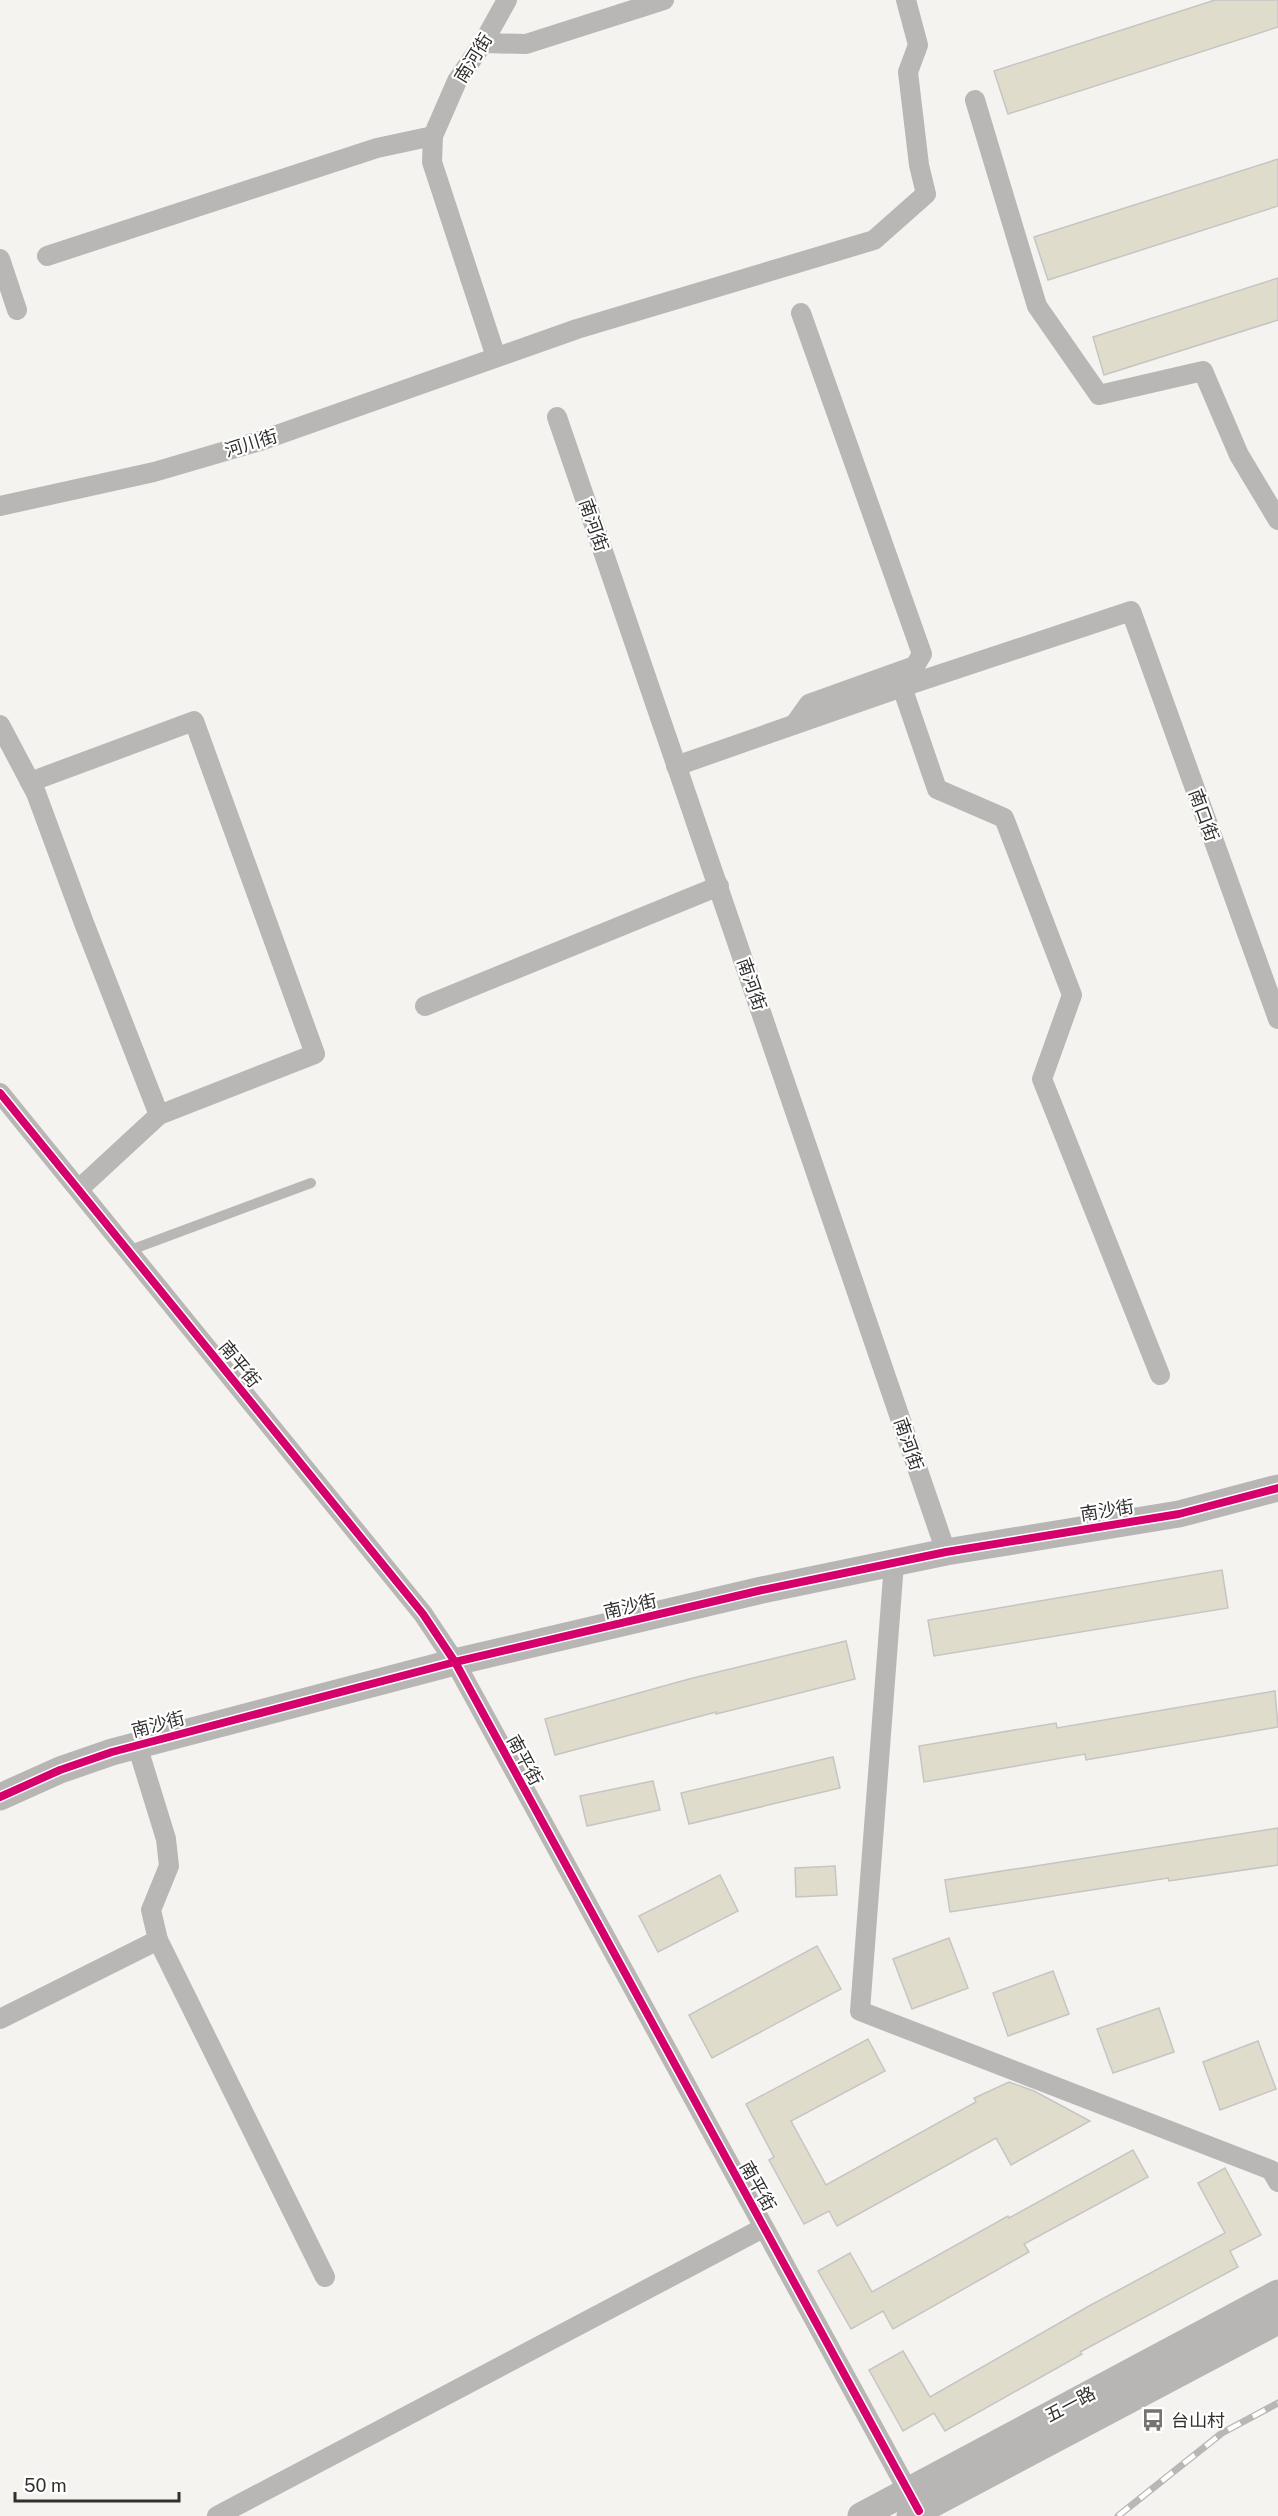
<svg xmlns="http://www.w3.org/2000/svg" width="1278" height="2516" font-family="'Public Sans','Noto Sans SC',sans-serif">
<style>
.building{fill:#e0dccc;stroke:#c6c5c3;stroke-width:1.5}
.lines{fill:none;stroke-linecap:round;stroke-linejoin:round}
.lane{stroke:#b8b7b5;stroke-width:10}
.street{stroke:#b8b7b5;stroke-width:20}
.secondary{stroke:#b7b6b4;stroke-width:27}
.rail-casing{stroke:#b9b7b5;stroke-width:7}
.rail{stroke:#fff;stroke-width:4.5;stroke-dasharray:14;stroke-linecap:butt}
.cycleway-casing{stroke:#fff;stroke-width:11}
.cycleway{stroke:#d6006c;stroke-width:8}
.labels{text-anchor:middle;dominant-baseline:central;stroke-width:4.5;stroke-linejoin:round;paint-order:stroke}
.street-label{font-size:18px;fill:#31302f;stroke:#fff}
.poi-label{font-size:18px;fill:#31302f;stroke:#fff;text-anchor:start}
</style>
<rect width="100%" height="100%" fill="#f5f3f0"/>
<g class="building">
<path d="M 1215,0 L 1278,0 L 1278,27 L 1008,114 L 994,71 Z"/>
<path d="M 1278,159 L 1278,206 L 1048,280 L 1034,237 Z"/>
<path d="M 1278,278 L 1278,320 L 1104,375 L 1093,337 Z"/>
<path d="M 1222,1570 L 1228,1608 L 934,1656 L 928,1620 Z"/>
<path d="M 846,1641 L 855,1679 L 716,1714 L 716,1712 L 555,1755 L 545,1719 L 689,1679 Z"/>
<path d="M 1275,1691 L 1278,1727 L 1086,1760 L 1085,1754 L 924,1782 L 919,1746 L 1056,1723 L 1057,1728 Z"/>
<path d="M 833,1757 L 840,1788 L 689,1824 L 681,1793 Z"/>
<path d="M 653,1781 L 660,1810 L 587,1826 L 580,1796 Z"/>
<path d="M 1278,1828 L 1278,1865 L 1169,1881 L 1168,1878 L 950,1912 L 945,1880 Z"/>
<path d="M 835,1866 L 837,1895 L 796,1897 L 795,1868 Z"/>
<path d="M 720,1875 L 738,1911 L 658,1952 L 639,1916 Z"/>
<path d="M 949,1938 L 968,1988 L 912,2009 L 893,1959 Z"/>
<path d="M 817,1946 L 841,1989 L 712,2058 L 689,2015 Z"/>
<path d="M 1053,1971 L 1069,2014 L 1008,2036 L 993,1993 Z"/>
<path d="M 1159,2008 L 1174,2052 L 1113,2073 L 1097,2029 Z"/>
<path d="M 868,2039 L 885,2071 L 791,2121 L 826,2185 L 976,2102 L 974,2098 L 1009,2082 L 1034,2091 L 1090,2121 L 1011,2165 L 996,2138 L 837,2226 L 829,2211 L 804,2224 L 769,2160 L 774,2157 L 746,2104 Z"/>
<path d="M 1258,2041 L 1276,2089 L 1220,2110 L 1203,2062 Z"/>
<path d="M 1133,2150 L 1148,2177 L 1024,2244 L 1029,2252 L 893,2329 L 883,2311 L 851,2329 L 818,2271 L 850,2253 L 872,2292 L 1008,2216 L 1009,2218 Z"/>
<path d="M 1225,2168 L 1261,2235 L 1230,2251 L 1238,2267 L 1080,2352 L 1082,2354 L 945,2431 L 934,2413 L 903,2431 L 869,2370 L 903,2351 L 930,2397 L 1089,2306 L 1225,2233 L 1198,2183 Z"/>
</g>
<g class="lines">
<path class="lane" d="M 128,1251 L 311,1183"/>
<g class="street">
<path d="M 483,43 L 526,44 L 664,0"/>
<path d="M 975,100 L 1037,306 L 1099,395 L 1203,371 L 1239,455 L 1278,520"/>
<path d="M 47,256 L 377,148 L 433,136"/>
<path d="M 0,259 L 17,310"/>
<path d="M 496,357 L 432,162 L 433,136 L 457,81 L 483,43 L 507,0"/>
<path d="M 557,417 L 946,1552"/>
<path d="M 0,506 L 154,472 L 260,441 L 577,329 L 874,240 L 926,194 L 919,165 L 908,72 L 918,45 L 906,0"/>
<path d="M 902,687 L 937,789 L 1004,818 L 1072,995 L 1042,1079 L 1160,1375"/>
<path d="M 0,725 L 36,793 L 84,923 L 159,1115"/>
<path d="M 794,725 L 809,704 L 915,666 L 922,654 L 801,313"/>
<path d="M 676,766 L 902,687 L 1131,611 L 1278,1019"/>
<path d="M 30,782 L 194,721 L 315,1054 L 159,1115 L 79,1189"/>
<path d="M 425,1006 L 719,886"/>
<path d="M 0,1093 L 423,1614 L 455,1662 L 914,2502"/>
<path d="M 894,1563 L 860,2011 L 1271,2170 L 1278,2182"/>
<path d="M 137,1745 L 166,1839 L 169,1866 L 151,1910 L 158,1940 L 325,2277"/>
<path d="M 0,2019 L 158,1940"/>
<path d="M 217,2516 L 763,2228"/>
</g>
<g class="secondary">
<path d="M 0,1797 L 60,1770 L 112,1752 L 455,1662 L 762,1590 L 946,1552 L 1179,1514 L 1278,1488"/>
<path d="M 861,2516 L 1278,2293"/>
<path d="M 910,2516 L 1278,2321"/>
</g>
<g class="rail-casing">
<path id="rail" d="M 1118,2516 L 1222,2433 L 1278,2403"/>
</g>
<use href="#rail" class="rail"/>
<g class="cycleway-casing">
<g id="cycleway">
<path d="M 0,1093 L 423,1614 L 455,1662 L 919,2511"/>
<path d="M 0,1797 L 60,1770 L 112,1752 L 455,1662 L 762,1590 L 946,1552 L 1179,1514 L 1278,1488"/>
</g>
</g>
<use href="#cycleway" class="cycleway"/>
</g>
<defs>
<g id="bus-bare" transform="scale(1.8)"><path d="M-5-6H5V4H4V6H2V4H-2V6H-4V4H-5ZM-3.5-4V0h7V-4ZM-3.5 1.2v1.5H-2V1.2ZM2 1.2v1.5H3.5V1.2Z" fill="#767473" stroke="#fff" stroke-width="2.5" paint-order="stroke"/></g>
</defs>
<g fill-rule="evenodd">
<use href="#bus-bare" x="1153" y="2420"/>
</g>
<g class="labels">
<g class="street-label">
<text transform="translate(473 58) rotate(-58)">南河街</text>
<text transform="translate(251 443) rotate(-17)">河川街</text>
<text transform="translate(594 525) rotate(71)">南河街</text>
<text transform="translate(1204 815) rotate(70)">南口街</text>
<text transform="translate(752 984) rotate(71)">南河街</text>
<text transform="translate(240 1364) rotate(51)">南平街</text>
<text transform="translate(909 1444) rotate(71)">南河街</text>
<text transform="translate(1107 1510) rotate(-9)">南沙街</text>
<text transform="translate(630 1606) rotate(-13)">南沙街</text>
<text transform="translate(158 1724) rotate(-15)">南沙街</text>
<text transform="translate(525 1760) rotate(62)">南平街</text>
<text transform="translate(758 2186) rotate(61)">南平街</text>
<text transform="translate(1070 2404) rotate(-28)">五一路</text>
</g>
<g class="poi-label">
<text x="1171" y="2420">台山村</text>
</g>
</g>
<path d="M15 2492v9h164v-9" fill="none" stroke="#31302f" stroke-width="3"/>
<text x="24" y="2492" font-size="18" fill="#31302f" stroke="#ffffff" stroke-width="4.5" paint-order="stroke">50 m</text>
</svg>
